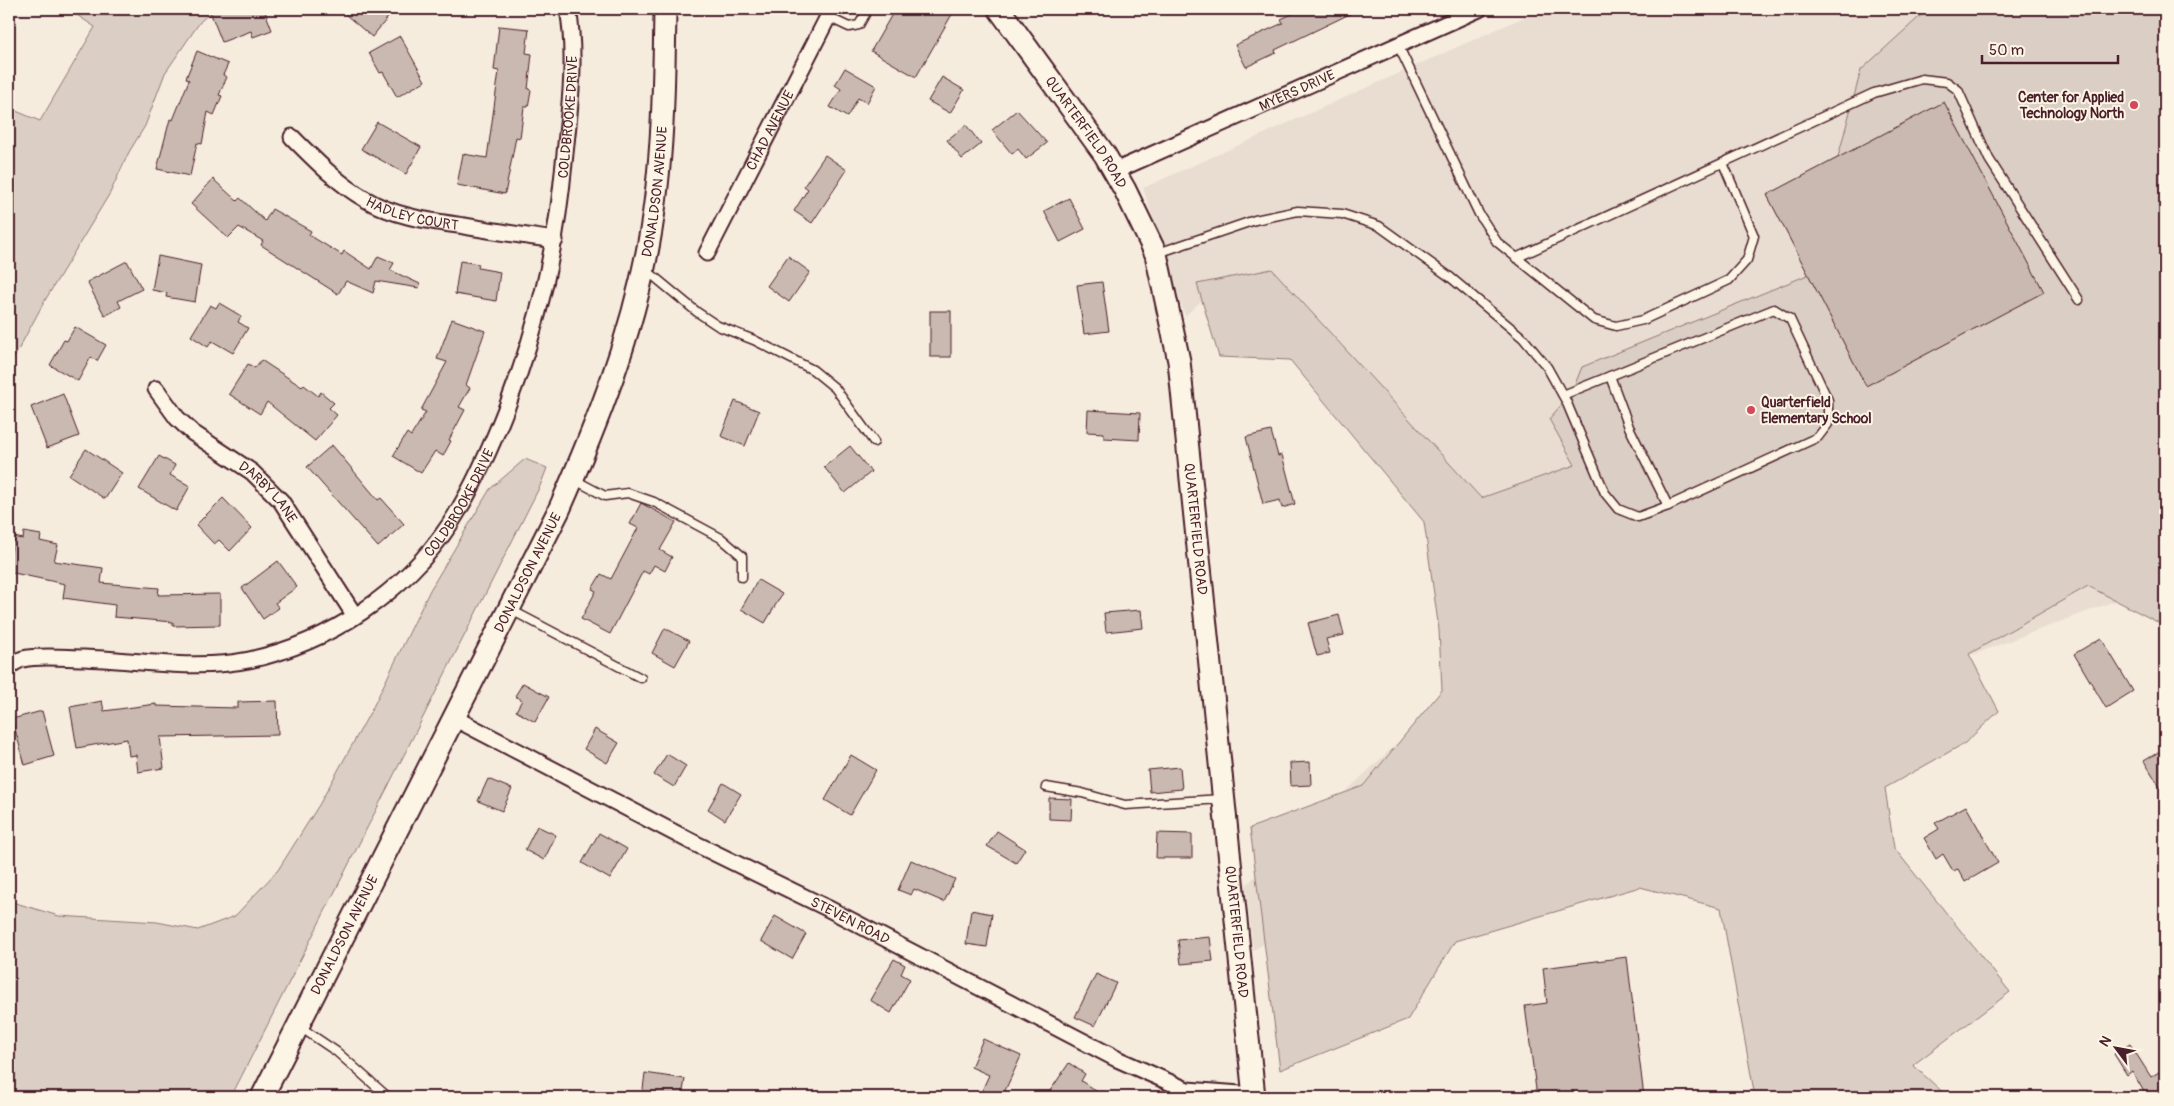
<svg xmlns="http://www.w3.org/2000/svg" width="2174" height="1106" font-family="Pangolin,sans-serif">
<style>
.built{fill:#e8ddd0}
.green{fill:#dbcec4;stroke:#927678}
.building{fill:#cab9b1;stroke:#4a1f2b}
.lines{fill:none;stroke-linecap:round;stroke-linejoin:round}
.lane-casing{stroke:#4a1f2b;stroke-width:11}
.street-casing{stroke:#4a1f2b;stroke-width:19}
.secondary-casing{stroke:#4a1f2b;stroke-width:25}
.lane{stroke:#fcf5e5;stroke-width:8}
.street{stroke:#fcf5e5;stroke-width:15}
.secondary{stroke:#fcf5e5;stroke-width:21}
.poi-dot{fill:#d1495b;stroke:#fcf5e5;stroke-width:2}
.labels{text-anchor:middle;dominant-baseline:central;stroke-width:4;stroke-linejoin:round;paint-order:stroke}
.street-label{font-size:14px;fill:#4a1f2b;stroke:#fcf5e5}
.poi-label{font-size:14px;font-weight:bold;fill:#4a1f2b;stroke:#fcf5e5;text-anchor:end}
</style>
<rect width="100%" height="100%" fill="#f5ecde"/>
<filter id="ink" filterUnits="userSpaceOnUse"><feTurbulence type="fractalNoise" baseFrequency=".02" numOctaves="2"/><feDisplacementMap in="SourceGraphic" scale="10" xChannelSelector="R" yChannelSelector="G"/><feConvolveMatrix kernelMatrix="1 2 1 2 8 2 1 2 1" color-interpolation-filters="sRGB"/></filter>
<g filter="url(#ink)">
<path class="built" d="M 1542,9 L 2165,9 L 2165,504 L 2136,593 L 1975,654 L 1778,678 L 1623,741 L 1253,950 L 1246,885 L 1468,677 L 1459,555 L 1224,280 L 1185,316 L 1143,188 Z"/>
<g class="green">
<path d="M 68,9 L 214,9 L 200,22 L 165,73 L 145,126 L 129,152 L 110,193 L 44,302 L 9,367 L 9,120 L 16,111 L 40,121 L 95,27 Z"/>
<path d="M 1928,9 L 2165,9 L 2165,626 L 2088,586 L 1969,654 L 1999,711 L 1965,743 L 1885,788 L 1894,848 L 2010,992 L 1913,1065 L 1948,1097 L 1755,1097 L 1721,908 L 1640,887 L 1455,941 L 1408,1019 L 1280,1070 L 1250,828 L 1363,786 L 1442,690 L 1439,630 L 1424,522 L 1290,360 L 1219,357 L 1197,284 L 1272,269 L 1481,498 L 1575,465 L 1549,419 L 1571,394 L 1582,367 L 1864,252 L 1838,157 L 1861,70 Z"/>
<path d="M 525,459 L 547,468 L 540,486 L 231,1097 L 9,1097 L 9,901 L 59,916 L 157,922 L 198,930 L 235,916 L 278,870 L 319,805 L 373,707 L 430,590 L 490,489 Z"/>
</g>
<g class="building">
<path d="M 209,9 L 264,9 L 272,30 L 253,37 L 251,31 L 222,42 Z"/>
<path d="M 339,9 L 395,9 L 372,37 Z"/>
<path d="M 895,9 L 955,9 L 916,77 L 871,51 Z"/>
<path d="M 1303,9 L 1360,9 L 1275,50 L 1276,53 L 1246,67 L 1235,45 L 1283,23 L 1281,19 Z"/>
<path d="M 499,26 L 529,29 L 526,53 L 532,54 L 528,89 L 531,90 L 528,107 L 524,107 L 520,138 L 516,137 L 505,194 L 457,185 L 463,154 L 487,158 L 499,71 L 494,70 Z"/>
<path d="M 400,36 L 425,81 L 397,97 L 383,72 L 380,73 L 369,53 Z"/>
<path d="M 197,51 L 228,64 L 223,75 L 227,77 L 219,95 L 222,96 L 214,115 L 208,112 L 202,144 L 197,143 L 190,176 L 157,169 L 170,119 L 173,120 L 189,80 L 186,78 Z"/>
<path d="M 845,68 L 876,86 L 867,103 L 858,98 L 847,117 L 830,107 L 841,89 L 835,85 Z"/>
<path d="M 942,77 L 964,90 L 950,113 L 928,101 Z"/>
<path d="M 1944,102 L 2044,292 L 1866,386 L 1767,195 Z"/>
<path d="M 1017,110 L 1047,143 L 1026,159 L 1018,149 L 1012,154 L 992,130 Z"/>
<path d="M 377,122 L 421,147 L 406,174 L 361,149 Z"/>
<path d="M 966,125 L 981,144 L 962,159 L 947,140 Z"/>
<path d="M 825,155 L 847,170 L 812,223 L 794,211 L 808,189 L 804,186 Z"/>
<path d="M 213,179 L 237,201 L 240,198 L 265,221 L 272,209 L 311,231 L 309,235 L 342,255 L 344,251 L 371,269 L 378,256 L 394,263 L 390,270 L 420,284 L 419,288 L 376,281 L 373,293 L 346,281 L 338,294 L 261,245 L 263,241 L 239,227 L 228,238 L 191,204 Z"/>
<path d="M 1069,198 L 1085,229 L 1060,242 L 1044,211 Z"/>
<path d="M 158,256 L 201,265 L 195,302 L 166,297 L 167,293 L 152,290 Z"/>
<path d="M 788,256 L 810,272 L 789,302 L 767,286 Z"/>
<path d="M 127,261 L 142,289 L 118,301 L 121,307 L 105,316 L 87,282 Z"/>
<path d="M 460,261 L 479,264 L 478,268 L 500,272 L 496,301 L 455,294 Z"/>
<path d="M 1102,282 L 1109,331 L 1084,334 L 1077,285 Z"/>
<path d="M 219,303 L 241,316 L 238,322 L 248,328 L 233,353 L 212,341 L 208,347 L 191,336 L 210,305 L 216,308 Z"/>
<rect x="930" y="311" width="21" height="46"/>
<path d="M 452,319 L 485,331 L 466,385 L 470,388 L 459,407 L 465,410 L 449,440 L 451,441 L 443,456 L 435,451 L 421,473 L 393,456 L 407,433 L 411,436 L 426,412 L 421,410 L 447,362 L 437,359 Z"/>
<path d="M 75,327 L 106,345 L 97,361 L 91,357 L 78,381 L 50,365 L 64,340 L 67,341 Z"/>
<path d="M 261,360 L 302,387 L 304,385 L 318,396 L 321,392 L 334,403 L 329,408 L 337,415 L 315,441 L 267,402 L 260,414 L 229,394 L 248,364 L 255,368 Z"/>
<path d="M 63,394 L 79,436 L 47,448 L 31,407 Z"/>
<path d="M 735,401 L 759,411 L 745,446 L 721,436 Z"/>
<path d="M 1088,410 L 1140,413 L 1139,440 L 1104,438 L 1104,433 L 1087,432 Z"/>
<path d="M 1271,431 L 1278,456 L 1282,455 L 1295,504 L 1282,508 L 1280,500 L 1263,504 L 1246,437 Z"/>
<path d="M 332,445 L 378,500 L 381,498 L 404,524 L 378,547 L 307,467 Z"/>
<path d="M 850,446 L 871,472 L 845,493 L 824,467 Z"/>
<path d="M 86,449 L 122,473 L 105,499 L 69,475 Z"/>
<path d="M 159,456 L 175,465 L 170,475 L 190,486 L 176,511 L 139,489 Z"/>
<path d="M 223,498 L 252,528 L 230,551 L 219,540 L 214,544 L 196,525 Z"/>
<path d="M 641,503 L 676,522 L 660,550 L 672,557 L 665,571 L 654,565 L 649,574 L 643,571 L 610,634 L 581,619 L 596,591 L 592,589 L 601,574 L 611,579 L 638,528 L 630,524 Z"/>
<path d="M 24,532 L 41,535 L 40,541 L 58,545 L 54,561 L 103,568 L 101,583 L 159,588 L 158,595 L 220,594 L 220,625 L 173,626 L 173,622 L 114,617 L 115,605 L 63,598 L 65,584 L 9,572 L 9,561 L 14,537 L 23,539 Z"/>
<path d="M 278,561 L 297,587 L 275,603 L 279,608 L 263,619 L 242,588 Z"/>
<path d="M 758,580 L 782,594 L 765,623 L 741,609 Z"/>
<path d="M 1141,610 L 1143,628 L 1106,632 L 1104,613 Z"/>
<path d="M 1339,615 L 1344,635 L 1326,639 L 1330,653 L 1317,656 L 1308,623 Z"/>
<path d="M 665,628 L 689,641 L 675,666 L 652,653 Z"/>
<path d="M 2101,638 L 2133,691 L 2106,708 L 2074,654 Z"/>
<path d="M 523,683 L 549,697 L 535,722 L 516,711 L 522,700 L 515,696 Z"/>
<path d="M 102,701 L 104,711 L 156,704 L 156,706 L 238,708 L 238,702 L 277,701 L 278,735 L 160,737 L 164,768 L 138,772 L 136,755 L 129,756 L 127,739 L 77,748 L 70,707 Z"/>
<path d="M 42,711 L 54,756 L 25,765 L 12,719 Z"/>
<path d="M 595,729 L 619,743 L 607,763 L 584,749 Z"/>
<path d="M 2165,748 L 2165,795 L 2144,761 Z"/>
<path d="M 667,754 L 686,766 L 674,787 L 654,775 Z"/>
<path d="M 851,755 L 876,770 L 850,815 L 825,800 Z"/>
<path d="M 1310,762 L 1311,785 L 1291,786 L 1290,763 Z"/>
<path d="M 1180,767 L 1182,789 L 1150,792 L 1148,770 Z"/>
<path d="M 488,779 L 512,789 L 502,811 L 478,801 Z"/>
<path d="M 723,783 L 741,794 L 725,820 L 708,809 Z"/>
<path d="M 1049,798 L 1072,799 L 1071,820 L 1049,819 Z"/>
<path d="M 1966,806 L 1998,863 L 1965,882 L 1958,869 L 1953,871 L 1943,854 L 1936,859 L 1924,838 L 1939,829 L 1935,823 Z"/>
<path d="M 537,826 L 556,835 L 544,860 L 525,850 Z"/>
<path d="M 997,831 L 1025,849 L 1016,863 L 987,846 Z"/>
<path d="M 599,833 L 627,849 L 610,879 L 582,863 Z"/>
<path d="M 1157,833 L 1192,834 L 1192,858 L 1156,858 Z"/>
<path d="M 911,860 L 955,879 L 944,902 L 914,889 L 911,895 L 898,890 Z"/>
<path d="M 971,910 L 992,914 L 987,947 L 966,944 Z"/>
<path d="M 775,916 L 806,934 L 792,959 L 761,941 Z"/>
<path d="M 1210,937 L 1213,961 L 1181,964 L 1178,940 Z"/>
<path d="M 1627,957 L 1644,1097 L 1537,1097 L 1525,1006 L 1547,1003 L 1543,968 Z"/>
<path d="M 894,959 L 905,965 L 901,974 L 910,979 L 891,1013 L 870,1000 Z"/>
<path d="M 1096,974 L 1116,983 L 1095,1026 L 1075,1017 Z"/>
<path d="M 983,1039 L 1021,1056 L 1002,1097 L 979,1097 L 989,1075 L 971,1067 Z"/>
<path d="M 2130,1044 L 2151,1077 L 2165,1068 L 2165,1097 L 2147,1097 L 2132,1071 L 2127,1075 L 2114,1054 Z"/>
<path d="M 1069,1063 L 1085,1074 L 1081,1081 L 1105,1097 L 1060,1097 L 1050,1091 Z"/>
<path d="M 645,1073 L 685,1079 L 682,1097 L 642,1097 Z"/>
</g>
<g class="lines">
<g class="lane-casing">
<g id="lane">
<path d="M 828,17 L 849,27 L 859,25 L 868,9"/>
<path d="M 1398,45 L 1479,214 L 1497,242 L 1594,320 L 1616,326 L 1643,320 L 1729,280 L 1747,260 L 1754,236 L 1723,163"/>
<path d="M 1158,253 L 1255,220 L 1298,211 L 1342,214 L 1379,226 L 1450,277 L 1523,338 L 1547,367 L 1566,401 L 1605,493 L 1618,509 L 1638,517 L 1668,506"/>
<path d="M 1516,258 L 1874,93 L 1922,79 L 1947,82 L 1958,90 L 1989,159 L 2079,300"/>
<path d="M 645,269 L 697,312 L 718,326 L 754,340 L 813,370 L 835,388 L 874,442"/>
<path d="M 1774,309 L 1790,319 L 1828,400 L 1828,424 L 1818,437 L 1668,506 L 1629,427 L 1610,376 Z"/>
<path d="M 1563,395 L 1610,376"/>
<path d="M 575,480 L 605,496 L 628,493 L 654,502 L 721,538 L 742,556 L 742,577"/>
<path d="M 511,610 L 641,678"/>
<path d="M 1046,787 L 1082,793 L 1125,805 L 1222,799"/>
<path d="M 300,1027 L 337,1052 L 388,1097"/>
</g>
</g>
<g class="street-casing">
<g id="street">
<path id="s1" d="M 292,137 C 315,160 337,183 365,199 C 395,217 430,221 464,226 C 494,231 525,236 555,240"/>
<path id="s2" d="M 1115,171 L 1479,9"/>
<path id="s3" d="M 707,253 L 832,9"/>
<path id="s4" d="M 156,389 L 177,418 L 193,433 L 252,472 L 281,501 L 355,616"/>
<path id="s5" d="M 9,666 C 13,664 18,660 23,659 C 38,655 68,658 84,658 C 139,660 195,671 249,660 C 329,643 404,593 450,524 C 474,487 492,445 508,404 C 539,323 556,249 564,163 C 569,113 577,59 568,9"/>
<path id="s6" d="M 454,718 L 696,844 L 827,908 L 1117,1059 L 1187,1090 L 1254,1095"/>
</g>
</g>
<g class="secondary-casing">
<g id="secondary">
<path id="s7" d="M 999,9 L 1105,155 L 1125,190 L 1156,254 L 1179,361 L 1254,1097"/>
<path id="s8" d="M 262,1097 L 559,510 C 597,424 632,336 649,242 C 663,165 664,87 665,9"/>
</g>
</g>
<use href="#lane" class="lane"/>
<use href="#street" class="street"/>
<use href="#secondary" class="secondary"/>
</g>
</g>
<g class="poi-dot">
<circle cx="2134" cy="105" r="5"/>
<circle cx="1751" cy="410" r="5"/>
</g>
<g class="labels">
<g class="street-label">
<text stroke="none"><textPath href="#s2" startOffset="199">MYERS DRIVE</textPath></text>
<text stroke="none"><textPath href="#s5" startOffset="919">COLDBROOKE DRIVE</textPath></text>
<text stroke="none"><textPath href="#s3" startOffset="138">CHAD AVENUE</textPath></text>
<text stroke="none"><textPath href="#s7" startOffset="151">QUARTERFIELD ROAD</textPath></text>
<text stroke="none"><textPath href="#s8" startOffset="992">DONALDSON AVENUE</textPath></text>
<text stroke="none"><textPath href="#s1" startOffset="146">HADLEY COURT</textPath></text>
<text stroke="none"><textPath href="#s4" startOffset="154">DARBY LANE</textPath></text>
<text stroke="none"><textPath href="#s5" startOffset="514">COLDBROOKE DRIVE</textPath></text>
<text stroke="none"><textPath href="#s7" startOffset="570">QUARTERFIELD ROAD</textPath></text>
<text stroke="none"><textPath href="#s8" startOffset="588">DONALDSON AVENUE</textPath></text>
<text stroke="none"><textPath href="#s6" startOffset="445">STEVEN ROAD</textPath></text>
<text stroke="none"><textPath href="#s7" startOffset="975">QUARTERFIELD ROAD</textPath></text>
<text stroke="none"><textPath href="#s8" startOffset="182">DONALDSON AVENUE</textPath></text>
</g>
<g class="poi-label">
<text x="2124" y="97">Center for Applied<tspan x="2124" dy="16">Technology North</tspan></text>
<text x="1761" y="402" text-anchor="start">Quarterfield<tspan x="1761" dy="16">Elementary School</tspan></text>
</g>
</g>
<rect width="2174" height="1106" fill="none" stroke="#fcf5e5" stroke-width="30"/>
<rect x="15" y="15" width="2144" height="1076" fill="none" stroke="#4a1f2b" stroke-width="2" filter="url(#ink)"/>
<g transform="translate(2116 1048) rotate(302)" stroke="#fcf5e5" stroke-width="4" paint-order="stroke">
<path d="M0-4L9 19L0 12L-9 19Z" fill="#4a1f2b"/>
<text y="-8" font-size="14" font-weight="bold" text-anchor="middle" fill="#4a1f2b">N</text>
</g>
<path d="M1982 55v8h136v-8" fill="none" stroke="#4a1f2b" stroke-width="2.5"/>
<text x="1989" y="55" font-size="15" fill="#4a1f2b" stroke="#fcf5e5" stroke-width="4" paint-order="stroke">50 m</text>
</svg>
